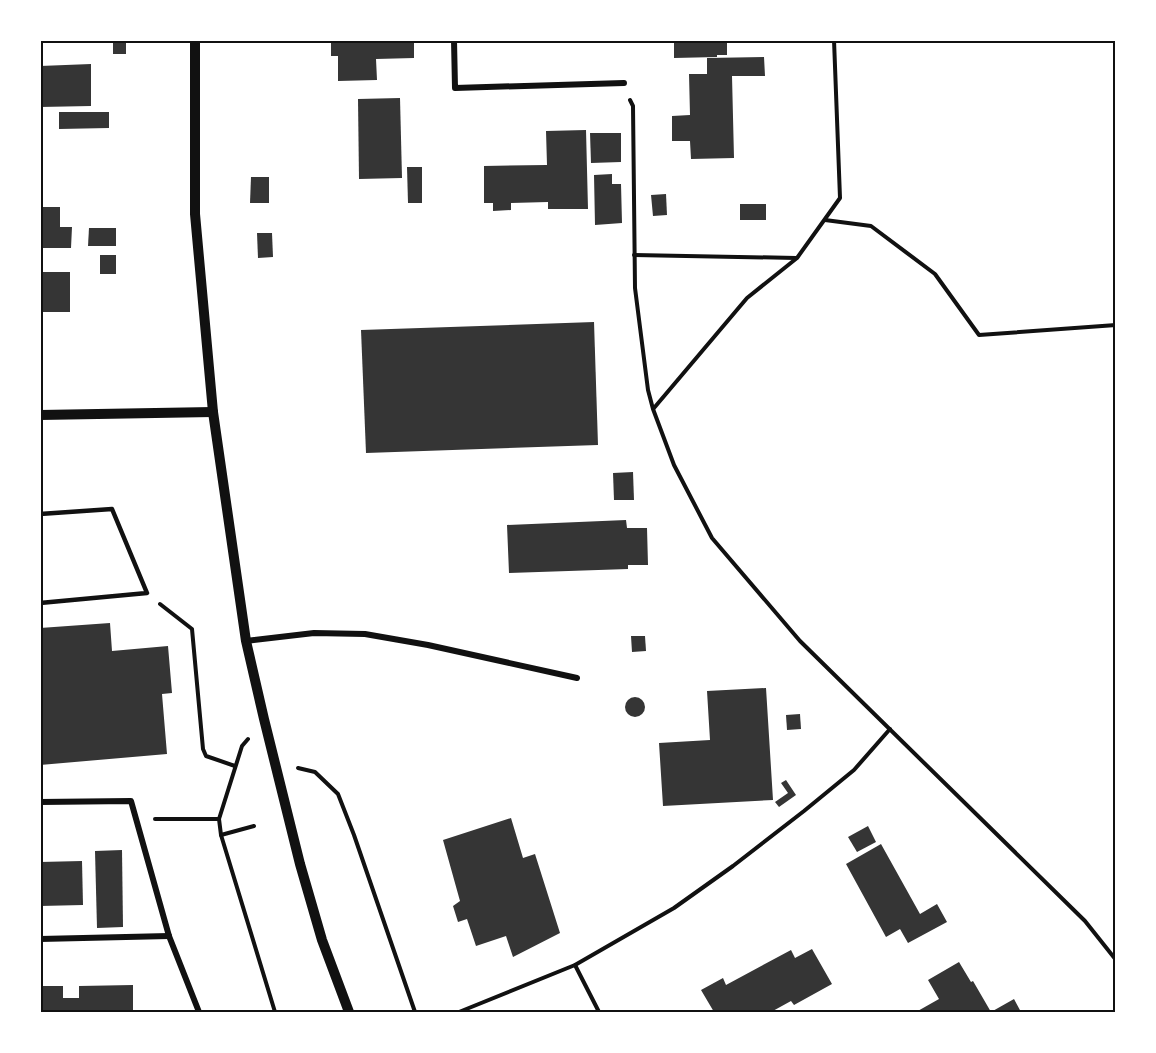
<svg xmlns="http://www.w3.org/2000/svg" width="1156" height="1053" font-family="'Titillium Web',sans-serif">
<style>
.building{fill:#353535}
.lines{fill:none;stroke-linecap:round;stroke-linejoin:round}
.path{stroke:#111;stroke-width:4}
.service{stroke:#111;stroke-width:4.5}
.minor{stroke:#111;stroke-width:6}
.tertiary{stroke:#111;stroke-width:10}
.neatline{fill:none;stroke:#111;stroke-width:2}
</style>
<rect width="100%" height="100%" fill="#fff"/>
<g class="building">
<rect x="113" y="40" width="13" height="14"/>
<path d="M 331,40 L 414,40 L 414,58 L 376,59 L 377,80 L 338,81 L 338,56 L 331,56 Z"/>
<path d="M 674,40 L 727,40 L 727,55 L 717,55 L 717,57 L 674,58 Z"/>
<path d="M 764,57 L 765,76 L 732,76 L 734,158 L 691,159 L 690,141 L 672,141 L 672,116 L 690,115 L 689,74 L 707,74 L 707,58 Z"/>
<path d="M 91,64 L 91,106 L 40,107 L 40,66 Z"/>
<path d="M 400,98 L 402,178 L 359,179 L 358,99 Z"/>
<path d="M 59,112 L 109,112 L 109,128 L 59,129 Z"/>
<path d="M 586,130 L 588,209 L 548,209 L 548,202 L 511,203 L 511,210 L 493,211 L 493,203 L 484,203 L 484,166 L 547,165 L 546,131 Z"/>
<path d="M 590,133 L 621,133 L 621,162 L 591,163 Z"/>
<path d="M 407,167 L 422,167 L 422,203 L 408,203 Z"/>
<path d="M 612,174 L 612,184 L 621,184 L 622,223 L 595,225 L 594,175 Z"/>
<path d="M 251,177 L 269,177 L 269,203 L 250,203 Z"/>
<path d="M 666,194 L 667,215 L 653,216 L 651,195 Z"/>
<rect x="740" y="204" width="26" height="16"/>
<path d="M 40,207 L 60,207 L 60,227 L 72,227 L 71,248 L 40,248 Z"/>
<path d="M 89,228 L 116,228 L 116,246 L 88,246 Z"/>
<path d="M 257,233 L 272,233 L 273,257 L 258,258 Z"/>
<rect x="100" y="255" width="16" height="19"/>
<rect x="40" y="272" width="30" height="40"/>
<path d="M 594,322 L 598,445 L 366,453 L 361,330 Z"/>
<path d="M 633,472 L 634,500 L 614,500 L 613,473 Z"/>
<path d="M 626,520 L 627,528 L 647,528 L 648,565 L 628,565 L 628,569 L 509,573 L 507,525 Z"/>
<path d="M 110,623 L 112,651 L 168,646 L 172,693 L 162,694 L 167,754 L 40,765 L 40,628 Z"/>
<path d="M 631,636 L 645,636 L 646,651 L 632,652 Z"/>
<path d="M 766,688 L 773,800 L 663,806 L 659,743 L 710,740 L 707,691 Z"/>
<circle cx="635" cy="707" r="10"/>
<path d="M 800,714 L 801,729 L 787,730 L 786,715 Z"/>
<path d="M 786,780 L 796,795 L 779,807 L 775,802 L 788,793 L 781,783 Z"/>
<path d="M 511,818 L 523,858 L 535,854 L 560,933 L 513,957 L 506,936 L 476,946 L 467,919 L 458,922 L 453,906 L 460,901 L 443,840 Z"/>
<path d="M 868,826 L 876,842 L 857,852 L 848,837 Z"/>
<path d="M 881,844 L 920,914 L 937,904 L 947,922 L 908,943 L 900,929 L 886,937 L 846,864 Z"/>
<path d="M 122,850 L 123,927 L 97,928 L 95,851 Z"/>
<path d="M 82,861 L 83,905 L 40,906 L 40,862 Z"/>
<path d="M 812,949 L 832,984 L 794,1005 L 791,1001 L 771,1012 L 714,1012 L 701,990 L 723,978 L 726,985 L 791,950 L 795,958 Z"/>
<path d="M 959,962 L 971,982 L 973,981 L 991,1012 L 1014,999 L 1021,1012 L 916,1012 L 939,999 L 928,980 Z"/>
<path d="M 133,985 L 133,1012 L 40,1012 L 40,986 L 63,986 L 63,998 L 79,998 L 79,986 Z"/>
</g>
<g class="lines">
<g class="path">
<path d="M 630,100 L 633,106 L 635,288 L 648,390 L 653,409 L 674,465 L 712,538 L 800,641 L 1085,921 L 1116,960"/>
<path d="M 825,220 L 871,226 L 935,274 L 979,335 L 1116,325"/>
<path d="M 634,255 L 796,258"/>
<path d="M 654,408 L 747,298 L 797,258 L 840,198 L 834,40"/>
<path d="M 160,604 L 192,629 L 203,749 L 206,756 L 235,766"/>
<path d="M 248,739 L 242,746 L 219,819 L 221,835 L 275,1012"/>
<path d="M 298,768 L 315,772 L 338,794 L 354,835 L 415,1012"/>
<path d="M 155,819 L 219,819"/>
<path d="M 221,835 L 254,826"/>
<path d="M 575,965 L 599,1012"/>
<path d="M 459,1012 L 575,965 L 674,908 L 733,866 L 804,811 L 854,770 L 890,729"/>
</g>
<path class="service" d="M 40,514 L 112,509 L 147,593 L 40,603"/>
<g class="minor">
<path d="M 454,40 L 455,88 L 624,83"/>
<path d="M 246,641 L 314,633 L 365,634 L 428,645 L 577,678"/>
<path d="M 40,802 L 131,801 L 169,936 L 199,1012"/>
<path d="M 40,939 L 169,936"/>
</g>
<g class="tertiary">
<path d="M 195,40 L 195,214 L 213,412 L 246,641 L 264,719 L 300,864 L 322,940 L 349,1012"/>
<path d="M 40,415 L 213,412"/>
</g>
</g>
<rect width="1156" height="1053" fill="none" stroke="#ffffff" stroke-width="84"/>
<rect x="42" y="42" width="1072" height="969" class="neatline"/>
</svg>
